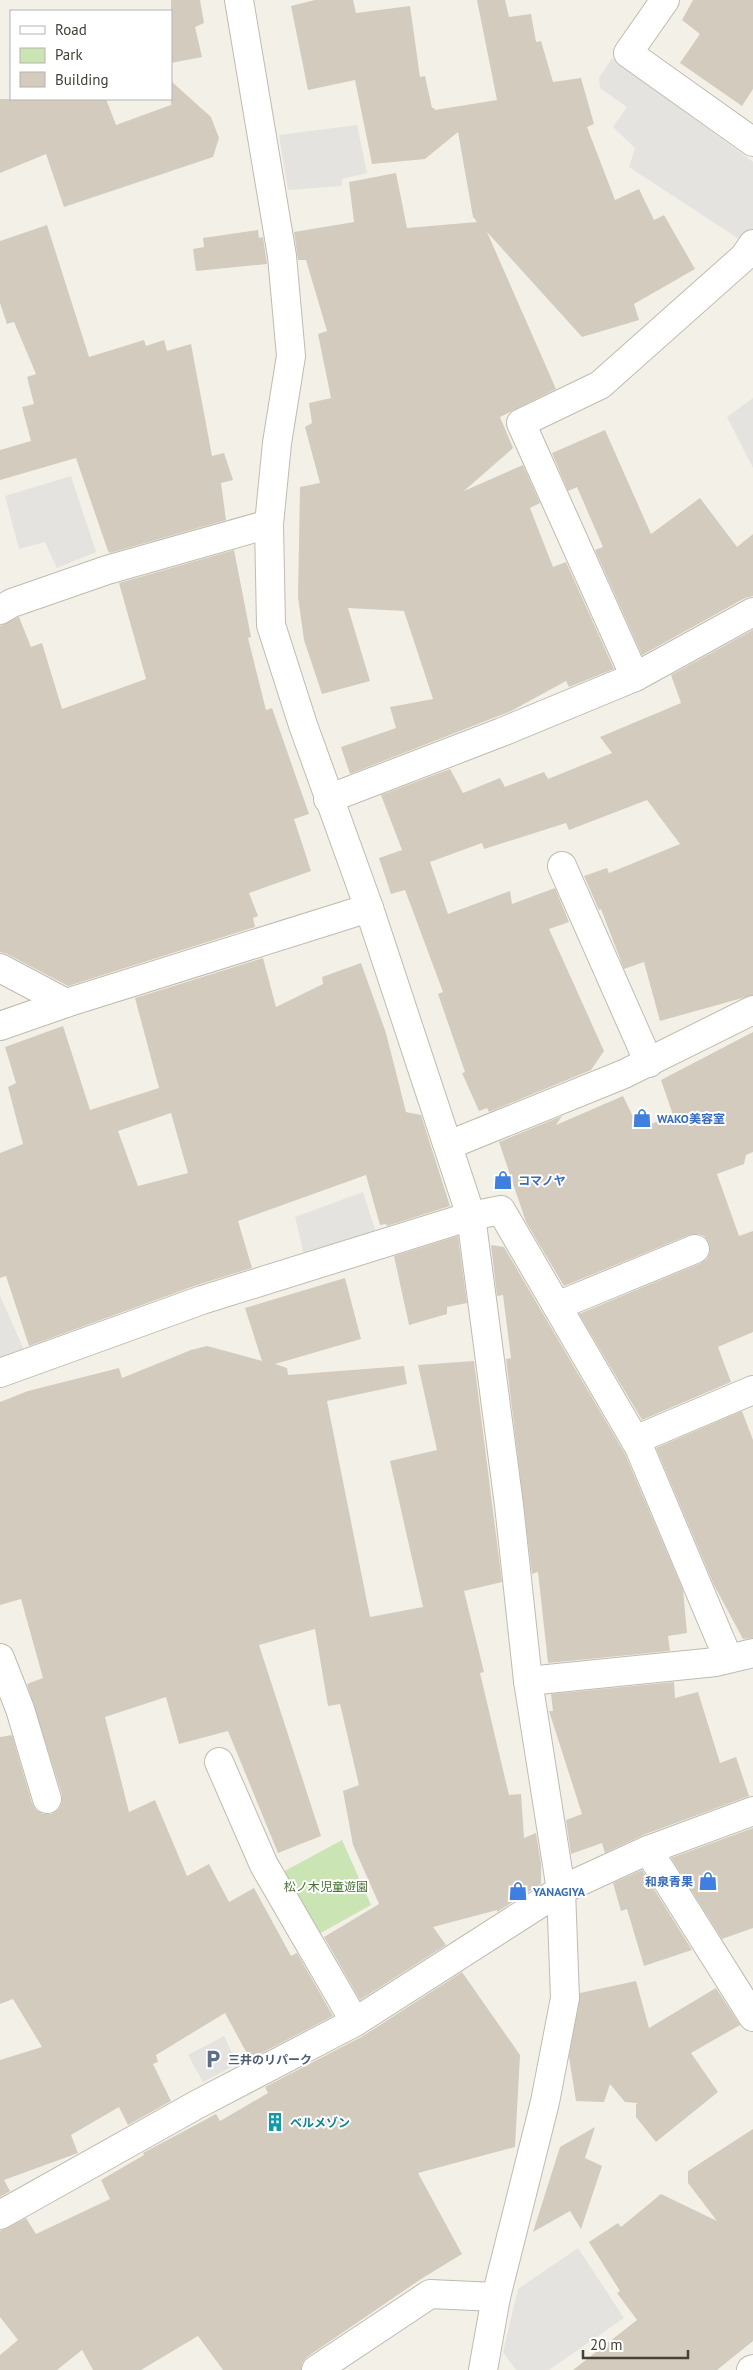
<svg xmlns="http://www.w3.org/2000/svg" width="753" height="2370" font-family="'PT Sans','Noto Sans JP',sans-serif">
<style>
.green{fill:#cbe4b4}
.parking{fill:#e4e3df}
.building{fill:#d3ccbe;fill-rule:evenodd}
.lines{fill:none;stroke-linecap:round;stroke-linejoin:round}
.street-casing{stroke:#c0bbae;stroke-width:30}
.street{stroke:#fff;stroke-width:28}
.labels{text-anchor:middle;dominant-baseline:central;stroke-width:4;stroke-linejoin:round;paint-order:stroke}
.shop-label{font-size:12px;font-weight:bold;fill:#366cbe;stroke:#fff;text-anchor:start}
.park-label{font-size:12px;fill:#44732f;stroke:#fff}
.service-label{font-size:12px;font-weight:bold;fill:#4e5e75;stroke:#fff;text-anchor:start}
.culture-label{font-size:12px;font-weight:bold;fill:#0d838f;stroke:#fff;text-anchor:start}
</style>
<rect width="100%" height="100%" fill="#f3f0e8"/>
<path class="green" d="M 342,1840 L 371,1905 L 317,1935 L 281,1873 Z"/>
<g class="parking">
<path d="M 612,58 L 753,162 L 753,232 L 745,243 L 629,167 L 635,148 L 613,127 L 627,107 L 600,88 L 599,78 Z"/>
<path d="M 357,125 L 367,173 L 342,179 L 342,186 L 288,190 L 279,135 Z"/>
<path d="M 753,398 L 753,468 L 727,417 Z"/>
<path d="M 71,476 L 96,552 L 57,568 L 45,542 L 19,549 L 5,496 Z"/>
<path d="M 363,1192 L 377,1236 L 305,1259 L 295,1217 Z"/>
<path d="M 0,1296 L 25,1352 L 0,1363 Z"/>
<path d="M 224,2036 L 237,2064 L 203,2082 L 188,2055 Z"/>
<path d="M 578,2248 L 624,2318 L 549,2370 L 516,2370 L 503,2352 L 518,2289 Z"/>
</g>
<g class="building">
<path d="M 171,0 L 200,0 L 204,23 L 195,27 L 202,57 L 171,63 Z"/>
<path d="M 315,0 L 353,0 L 356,13 L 410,6 L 420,77 L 425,76 L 432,108 L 434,108 L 435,110 L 497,100 L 477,0 L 505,0 L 509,17 L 531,14 L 536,42 L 541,41 L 553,82 L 581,78 L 594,124 L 587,127 L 615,200 L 639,189 L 654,220 L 664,215 L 695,269 L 634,304 L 639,320 L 582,337 L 487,232 L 556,389 L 500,417 L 513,448 L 464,491 L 523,465 L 540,503 L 530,508 L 553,567 L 566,562 L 614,669 L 569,687 L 566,681 L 511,711 L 350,774 L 341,747 L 396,728 L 390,707 L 433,699 L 404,611 L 348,608 L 370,681 L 322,694 L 304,640 L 298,597 L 300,487 L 320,483 L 305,427 L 312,423 L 309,403 L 331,398 L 318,334 L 327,331 L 306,260 L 298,260 L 294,232 L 354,222 L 349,182 L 396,173 L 407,228 L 477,222 L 473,217 L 458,132 L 425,159 L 372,164 L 355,80 L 308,90 L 291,6 Z"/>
<path d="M 693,0 L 753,0 L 753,89 L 742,106 L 680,63 L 700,34 L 682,20 Z"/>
<path d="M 171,81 L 211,117 L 219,138 L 213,157 L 64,207 L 46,154 L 0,173 L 0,99 L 106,99 L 116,125 L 171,105 Z"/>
<path d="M 47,225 L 89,357 L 144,340 L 146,346 L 164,340 L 167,351 L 191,344 L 212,456 L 224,453 L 233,480 L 221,483 L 226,520 L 110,553 L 108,551 L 76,458 L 0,480 L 0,450 L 31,441 L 22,407 L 34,404 L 27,377 L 36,374 L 14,322 L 7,324 L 0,303 L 0,241 Z"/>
<path d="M 258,230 L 259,238 L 263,237 L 267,264 L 196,271 L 193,249 L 204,247 L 203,238 Z"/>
<path d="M 605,430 L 651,534 L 700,498 L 737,547 L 753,534 L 753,596 L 745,598 L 642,655 L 595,550 L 603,547 L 577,487 L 568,491 L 552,453 Z"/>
<path d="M 234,550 L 251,637 L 248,638 L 266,710 L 272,708 L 309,814 L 294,819 L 311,871 L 249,893 L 258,916 L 253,918 L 255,927 L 68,986 L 7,954 L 0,952 L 0,626 L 19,617 L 31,647 L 42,643 L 62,709 L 146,679 L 119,583 Z"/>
<path d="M 753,630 L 753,995 L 660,1021 L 644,962 L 624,969 L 601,909 L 599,910 L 584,876 L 607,868 L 609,873 L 680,844 L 647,800 L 569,830 L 566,823 L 484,849 L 482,843 L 430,862 L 448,914 L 510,891 L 512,904 L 555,888 L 569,922 L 549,929 L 604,1051 L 591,1070 L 489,1112 L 487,1108 L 479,1111 L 462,1073 L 465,1072 L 438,994 L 443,992 L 405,890 L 391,894 L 379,858 L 402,850 L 381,795 L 450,769 L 463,793 L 500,778 L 505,787 L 544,772 L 548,779 L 612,753 L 600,737 L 681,703 L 671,675 Z"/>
<path d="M 263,958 L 276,1007 L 323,984 L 322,977 L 361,963 L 386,1033 L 406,1112 L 421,1115 L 450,1206 L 387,1226 L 386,1224 L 380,1225 L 366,1175 L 238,1221 L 252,1268 L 197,1285 L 29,1346 L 6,1276 L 0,1278 L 0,1153 L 23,1144 L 8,1087 L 16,1083 L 5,1047 L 63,1026 L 90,1110 L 159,1088 L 135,998 ZM 171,1113 L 188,1173 L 138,1186 L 118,1131 Z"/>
<path d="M 753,1032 L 753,1152 L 746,1155 L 744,1164 L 717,1174 L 739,1236 L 753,1231 L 753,1332 L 718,1347 L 731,1382 L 642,1420 L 579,1314 L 701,1263 L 707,1259 L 710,1252 L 709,1243 L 704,1236 L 698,1234 L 689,1235 L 564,1286 L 526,1222 L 499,1142 L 562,1116 L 556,1125 L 623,1096 L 639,1129 L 673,1115 L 661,1080 Z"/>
<path d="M 458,1236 L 467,1303 L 447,1307 L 447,1314 L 409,1325 L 394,1256 Z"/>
<path d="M 491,1245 L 504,1247 L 625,1454 L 683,1590 L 687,1633 L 668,1636 L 670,1651 L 548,1663 L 538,1572 L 532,1574 L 506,1359 L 511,1358 L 503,1295 L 497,1296 Z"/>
<path d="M 345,1278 L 361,1339 L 275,1364 L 287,1368 L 288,1375 L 404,1366 L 407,1384 L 327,1401 L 370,1617 L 423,1607 L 390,1461 L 437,1450 L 418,1365 L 474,1361 L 502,1582 L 464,1591 L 484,1672 L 480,1673 L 509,1795 L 521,1794 L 524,1838 L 536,1833 L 541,1864 L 541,1884 L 497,1912 L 497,1910 L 433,1927 L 446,1945 L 360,2000 L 324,1937 L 379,1904 L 353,1845 L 343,1791 L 359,1785 L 340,1704 L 328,1706 L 315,1629 L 259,1645 L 321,1836 L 278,1853 L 228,1731 L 179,1744 L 166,1697 L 105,1717 L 129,1812 L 155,1800 L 187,1876 L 209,1864 L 229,1902 L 254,1888 L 291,1956 L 297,1953 L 333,2016 L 250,2059 L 225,2013 L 156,2055 L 158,2062 L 153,2064 L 171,2101 L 128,2125 L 119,2107 L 71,2135 L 78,2153 L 4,2180 L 10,2191 L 0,2197 L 0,2060 L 42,2047 L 13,1999 L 0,2004 L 0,1737 L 12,1735 L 32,1803 L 36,1810 L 43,1814 L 51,1814 L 59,1809 L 62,1802 L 62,1795 L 27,1684 L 43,1678 L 21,1599 L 0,1605 L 0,1402 L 28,1391 L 119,1368 L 122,1378 L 191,1350 L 207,1346 L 262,1361 L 245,1308 Z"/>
<path d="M 742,1411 L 753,1440 L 753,1638 L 743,1639 L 714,1585 L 656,1448 Z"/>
<path d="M 674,1682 L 675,1698 L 698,1692 L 720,1763 L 736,1757 L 749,1796 L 643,1835 L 605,1853 L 602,1843 L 571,1854 L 566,1820 L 582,1814 L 549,1711 L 553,1711 L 551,1694 Z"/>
<path d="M 753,1828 L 753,1928 L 722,1939 L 671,1858 Z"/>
<path d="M 642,1870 L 692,1950 L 644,1966 L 627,1909 L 621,1911 L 613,1883 Z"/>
<path d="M 462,1972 L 520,2055 L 515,2147 L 418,2173 L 462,2254 L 421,2279 L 307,2357 L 302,2363 L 301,2370 L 223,2370 L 198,2336 L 141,2370 L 93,2370 L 82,2350 L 57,2370 L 0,2370 L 0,2355 L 18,2340 L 0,2317 L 0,2231 L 26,2218 L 36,2234 L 110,2199 L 101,2180 L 144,2155 L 143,2153 L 216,2114 L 220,2121 L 268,2093 L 265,2087 L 363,2036 Z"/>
<path d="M 636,1981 L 649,2028 L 716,1988 L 740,2025 L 691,2053 L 718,2092 L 656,2142 L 636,2117 L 636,2104 L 638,2103 L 625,2102 L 610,2084 L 604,2102 L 576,2101 L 569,2057 L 580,1993 Z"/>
<path d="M 595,2127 L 585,2158 L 602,2166 L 581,2229 L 570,2211 L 533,2232 L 560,2147 Z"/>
<path d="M 753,2129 L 753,2341 L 717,2370 L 573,2370 L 637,2320 L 617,2293 L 620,2291 L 589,2242 L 618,2223 L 621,2227 L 661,2194 L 717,2221 L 688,2183 L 688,2171 Z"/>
</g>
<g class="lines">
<g class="street-casing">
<g id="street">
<path d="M 239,0 L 282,256 L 291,356 L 277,443 L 269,524 L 271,625 L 303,725 L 369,908 L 471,1216 L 509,1505 L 528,1681 L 561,1890 L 565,1998 L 545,2102 L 496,2297 L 483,2370"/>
<path d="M 665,0 L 628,53 L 753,142"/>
<path d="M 0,610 L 12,603 L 107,570 L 269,524"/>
<path d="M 635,677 L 521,423 L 600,385 L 744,257 L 753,244"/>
<path d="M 328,799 L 502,732 L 635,677 L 753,612"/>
<path d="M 562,866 L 649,1063"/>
<path d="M 0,968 L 66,1003"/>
<path d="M 0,1026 L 66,1003 L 369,908"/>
<path d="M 449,1145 L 624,1074 L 753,1010"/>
<path d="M 557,1306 L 695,1249"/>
<path d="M 0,1373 L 202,1300 L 471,1216 L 501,1210 L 639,1447 L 728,1658"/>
<path d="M 635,1440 L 753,1390"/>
<path d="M 0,1658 L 20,1709 L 47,1799"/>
<path d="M 528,1681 L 716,1662 L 753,1653"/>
<path d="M 219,1762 L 264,1865 L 355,2022"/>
<path d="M 648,1850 L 753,2017"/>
<path d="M 0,2215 L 198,2104 L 355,2022 L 561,1890 L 648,1850 L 753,1811"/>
<path d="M 316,2370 L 430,2294 L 496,2297"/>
<path d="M 751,2370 L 753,2369"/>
</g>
</g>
<use href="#street" class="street"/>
</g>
<defs>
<g id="shop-bare" transform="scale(1.5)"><path d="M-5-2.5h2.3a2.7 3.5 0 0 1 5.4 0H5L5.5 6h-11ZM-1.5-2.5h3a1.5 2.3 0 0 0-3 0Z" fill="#3f7fe0" stroke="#fff" stroke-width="2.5" paint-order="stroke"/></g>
<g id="parking-bare" transform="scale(1.5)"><path d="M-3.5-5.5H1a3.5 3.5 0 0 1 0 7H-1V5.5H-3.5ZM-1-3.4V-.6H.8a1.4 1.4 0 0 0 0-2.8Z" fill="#5c6f8a" stroke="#fff" stroke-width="2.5" paint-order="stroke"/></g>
<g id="building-bare" transform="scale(1.5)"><path d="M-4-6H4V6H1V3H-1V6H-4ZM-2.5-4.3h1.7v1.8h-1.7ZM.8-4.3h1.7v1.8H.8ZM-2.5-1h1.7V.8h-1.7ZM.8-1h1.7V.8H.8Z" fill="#0f9aa8" stroke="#fff" stroke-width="2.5" paint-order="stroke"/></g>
</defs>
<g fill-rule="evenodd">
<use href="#shop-bare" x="642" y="1118"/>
<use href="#shop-bare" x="503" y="1180"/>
<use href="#shop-bare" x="708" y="1881"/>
<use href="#shop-bare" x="518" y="1891"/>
<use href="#parking-bare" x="213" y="2059"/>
<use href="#building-bare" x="275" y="2122"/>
</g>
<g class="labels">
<g class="shop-label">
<text x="657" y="1118">WAKO美容室</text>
<text x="518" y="1180">コマノヤ</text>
<text x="693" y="1881" text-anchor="end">和泉青果</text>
<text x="533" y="1891">YANAGIYA</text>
</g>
<g class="park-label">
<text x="326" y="1886">松ノ木児童遊園</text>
</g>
<g class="service-label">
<text x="228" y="2059">三井のリパーク</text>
</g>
<g class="culture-label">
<text x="290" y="2122">ベルメゾン</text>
</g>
</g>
<rect x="10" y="10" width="162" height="90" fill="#ffffff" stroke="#b5b3af"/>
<rect x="20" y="26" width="25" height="8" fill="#ffffff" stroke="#b5b3af"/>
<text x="55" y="35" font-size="15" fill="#454137">Road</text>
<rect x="20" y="48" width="25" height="15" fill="#cbe4b4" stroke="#b5b3af"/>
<text x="55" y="60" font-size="15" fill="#454137">Park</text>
<rect x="20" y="72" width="25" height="15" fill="#d3ccbe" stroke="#b5b3af"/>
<text x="55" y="85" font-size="15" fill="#454137">Building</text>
<path d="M583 2350v8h105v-8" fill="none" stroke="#454137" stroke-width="2.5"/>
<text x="590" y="2350" font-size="15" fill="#454137" stroke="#ffffff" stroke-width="4" paint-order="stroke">20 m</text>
</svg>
